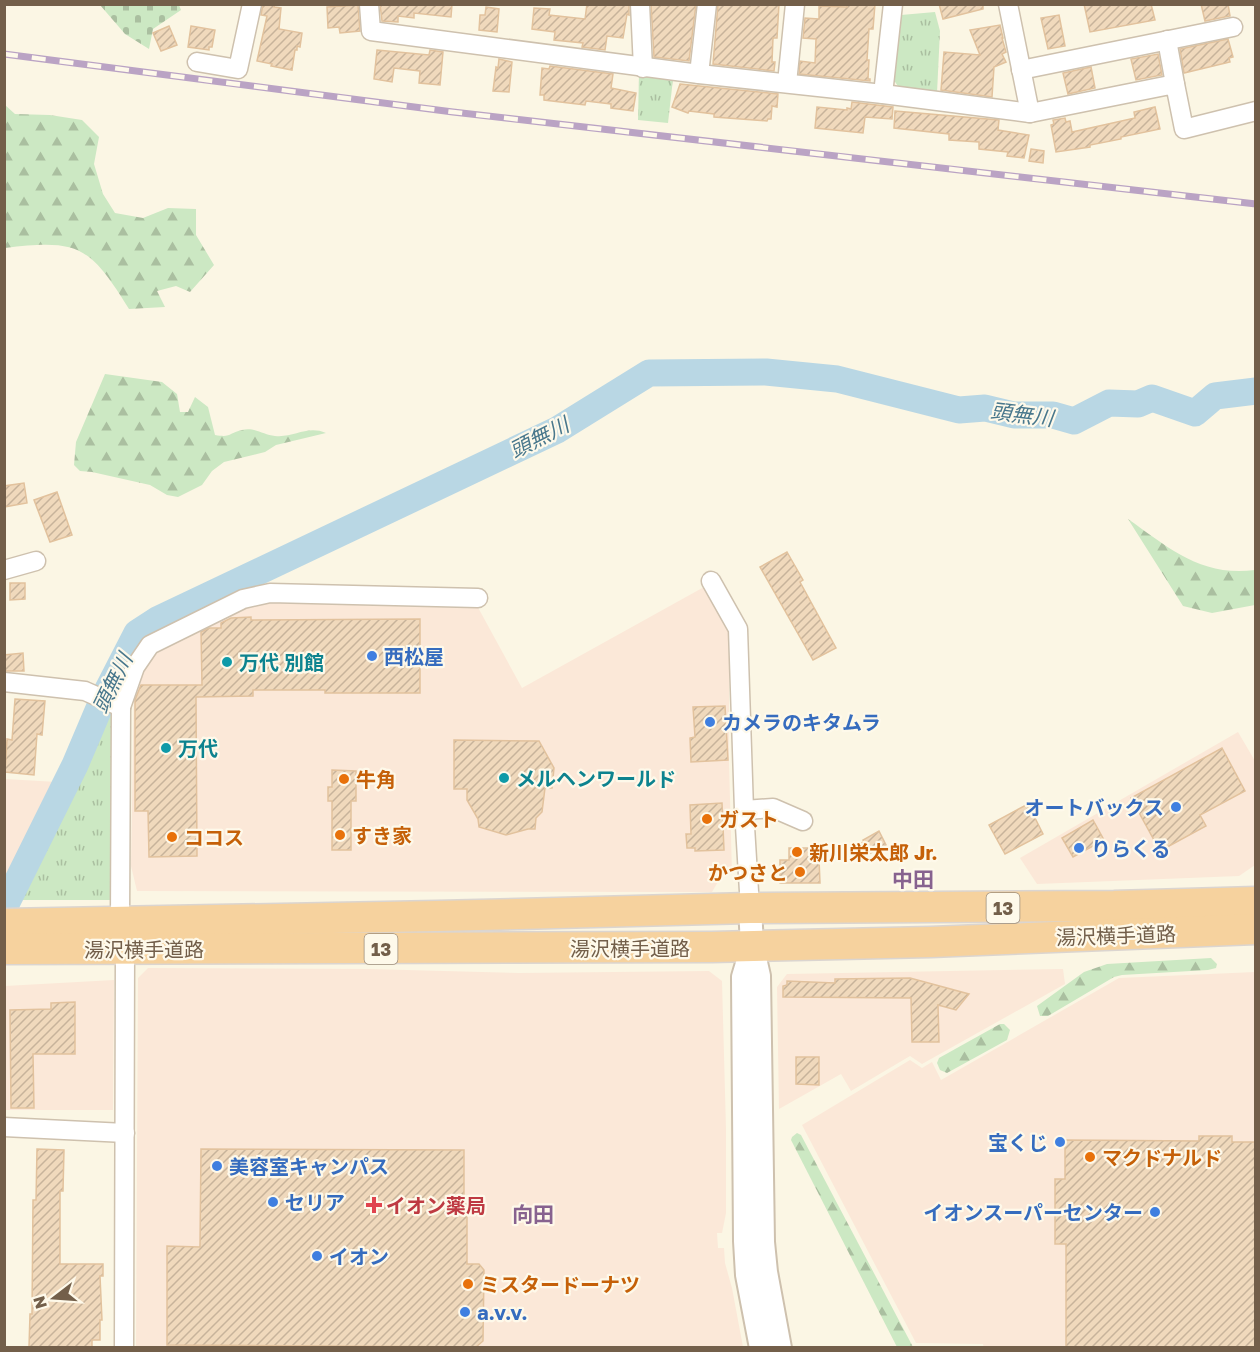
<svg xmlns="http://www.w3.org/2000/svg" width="1260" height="1352" font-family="'Golos Text','Noto Sans JP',sans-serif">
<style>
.commercial{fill:#fbe8d8}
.grass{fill:url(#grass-tufts)}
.forest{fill:url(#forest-firs)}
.cemetery{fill:url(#cemetery-stones)}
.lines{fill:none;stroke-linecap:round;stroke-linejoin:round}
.river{stroke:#b9d7e4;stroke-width:27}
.building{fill:url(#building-hatch);stroke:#e2c29d;stroke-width:1.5}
.minor-casing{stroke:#cec1ae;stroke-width:21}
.tertiary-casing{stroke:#cec1ae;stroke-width:26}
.trunk-casing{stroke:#dbd5d0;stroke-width:33}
.minor{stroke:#fff;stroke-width:18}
.tertiary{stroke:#fff;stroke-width:22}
.trunk{stroke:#f6d29e;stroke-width:30}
.rail-casing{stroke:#baa3c4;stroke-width:7}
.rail{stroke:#fef9ea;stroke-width:4.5;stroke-dasharray:14;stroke-linecap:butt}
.shop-dot{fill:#3f7fe0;stroke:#fef9ea;stroke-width:2}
.culture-dot{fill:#0f9aa8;stroke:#fef9ea;stroke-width:2}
.food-dot{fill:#e8710a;stroke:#fef9ea;stroke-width:2}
.health-dot{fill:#e0444e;stroke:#fef9ea;stroke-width:2}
.labels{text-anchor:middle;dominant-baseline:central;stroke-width:4.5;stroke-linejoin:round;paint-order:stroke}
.shield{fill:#fef9ea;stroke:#9d8d7a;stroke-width:1.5}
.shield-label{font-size:18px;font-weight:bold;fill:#735f4a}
.shop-label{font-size:20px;font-weight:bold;fill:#366cbe;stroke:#fef9ea;text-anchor:start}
.culture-label{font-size:20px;font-weight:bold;fill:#0d838f;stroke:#fef9ea;text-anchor:start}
.food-label{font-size:20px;font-weight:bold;fill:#c56008;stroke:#fef9ea;text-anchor:start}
.street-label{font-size:20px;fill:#735f4a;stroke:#fef9ea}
.health-label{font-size:20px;font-weight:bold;fill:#be3a42;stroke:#fef9ea;text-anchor:start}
.water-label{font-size:21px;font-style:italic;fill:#48778c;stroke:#fef9ea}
.neighbourhood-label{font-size:21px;font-weight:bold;fill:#87628f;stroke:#fef9ea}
</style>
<defs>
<pattern id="grass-tufts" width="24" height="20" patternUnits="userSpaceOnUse" patternTransform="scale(1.5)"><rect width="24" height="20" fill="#cce8c3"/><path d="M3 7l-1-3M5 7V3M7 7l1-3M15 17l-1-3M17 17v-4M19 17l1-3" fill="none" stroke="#aabfa0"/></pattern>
<pattern id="forest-firs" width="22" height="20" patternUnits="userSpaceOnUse" patternTransform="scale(1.5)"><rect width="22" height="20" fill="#cce8c3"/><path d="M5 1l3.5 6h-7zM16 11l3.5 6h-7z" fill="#aabfa0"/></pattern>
<pattern id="cemetery-stones" width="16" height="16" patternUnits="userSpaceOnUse" patternTransform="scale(1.5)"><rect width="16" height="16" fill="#cce8c3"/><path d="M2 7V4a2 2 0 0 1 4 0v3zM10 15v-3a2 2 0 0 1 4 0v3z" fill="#aabfa0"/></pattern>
<pattern id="building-hatch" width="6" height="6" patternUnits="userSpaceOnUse" patternTransform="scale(1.5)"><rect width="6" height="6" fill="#f0d9bc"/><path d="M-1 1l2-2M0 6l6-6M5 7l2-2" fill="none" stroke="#c7b39b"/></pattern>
</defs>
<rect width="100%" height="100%" fill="#fbf6e4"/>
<g class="commercial">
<path d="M 704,587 L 729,631 L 729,762 L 732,874 L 722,875 L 712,892 L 137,891 L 131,866 L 134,682 L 148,659 L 196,629 L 256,600 L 475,602 L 522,688 Z"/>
<path d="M 1238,732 L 1255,761 L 1255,865 L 1239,876 L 1037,884 L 1020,858 Z"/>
<path d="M 5,779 L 57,782 L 5,892 L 4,779 Z"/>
<path d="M 148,968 L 369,969 L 519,973 L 709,971 L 722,981 L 726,1129 L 726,1213 L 722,1233 L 717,1233 L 718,1248 L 724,1248 L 725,1263 L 732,1288 L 743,1347 L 136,1348 L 138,978 Z"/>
<path d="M 1063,969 L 1065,984 L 922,1064 L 910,1056 L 851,1091 L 841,1074 L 779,1109 L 777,987 L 787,974 Z"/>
<path d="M 1255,972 L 1255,1347 L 984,1348 L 983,1344 L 916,1343 L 802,1125 L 910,1060 L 922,1068 L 932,1062 L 941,1080 L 1119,978 Z"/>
<path d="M 114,980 L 113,1110 L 5,1110 L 5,986 Z"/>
</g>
<g class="grass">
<path d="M 935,12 L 940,31 L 937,93 L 900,89 L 893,79 L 901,15 Z"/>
<path d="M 639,74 L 673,79 L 668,123 L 638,120 Z"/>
<path d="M 107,714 L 115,714 L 114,900 L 21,900 Z"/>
</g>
<g class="forest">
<path d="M 5,105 L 15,114 L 50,115 L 82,120 L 99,137 L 94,164 L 103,194 L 115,213 L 143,218 L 168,208 L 196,209 L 196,235 L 214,265 L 190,292 L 176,286 L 157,291 L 165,307 L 129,309 C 90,246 79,239 5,248 Z"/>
<path d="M 105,374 L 162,382 L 177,394 L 180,412 L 188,412 L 195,397 L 208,407 L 215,435 C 232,438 228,433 242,430 C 255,427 263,435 275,436 C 294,438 307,425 326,433 L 276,445 L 265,452 L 224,462 L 212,471 L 202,485 L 178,497 L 167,495 L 150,485 L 92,472 L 80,471 L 74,465 L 76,442 Z"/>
<path d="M 1128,519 C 1169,548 1201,577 1255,570 L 1255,605 L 1212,613 L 1183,606 Z"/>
<path d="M 1211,958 L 1217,964 L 1216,968 L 1208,970 L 1122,975 L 1114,977 L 1048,1016 L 1040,1016 L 1037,1006 L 1084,972 L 1107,964 Z"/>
<path d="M 1000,1024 L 1004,1024 L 1010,1030 L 1007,1040 L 947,1073 L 940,1070 L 937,1063 L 939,1058 Z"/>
<path d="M 797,1133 L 801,1135 L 913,1347 L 897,1347 L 791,1140 L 792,1137 Z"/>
</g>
<path class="cemetery" d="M 100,5 L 179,5 L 181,10 L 153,29 L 149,49 L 125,34 Z"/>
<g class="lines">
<path class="river" d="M 4,908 L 75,765 L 103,699 L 137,633 L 157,620 L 557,430 L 649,373 L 766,372 L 837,379 L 959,410 L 985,408 L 1014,415 L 1053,415 L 1074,421 L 1109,403 L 1138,404 L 1152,398 L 1195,413 L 1215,396 L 1256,391"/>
</g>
<g class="building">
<path d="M 263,4 L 275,4 L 274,7 L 281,8 L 279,29 L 302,33 L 300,47 L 297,46 L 297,50 L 295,50 L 292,70 L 271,66 L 272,64 L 257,61 L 267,16 L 261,15 Z"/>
<path d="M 380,4 L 452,4 L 451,17 L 414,13 L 414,18 L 398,16 L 398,22 L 382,21 Z"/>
<path d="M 587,4 L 629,4 L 629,15 L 627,14 L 623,38 L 607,36 L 605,50 L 582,47 L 583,43 L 554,40 L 555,32 L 532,29 L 534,8 L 550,9 L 549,15 L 585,19 Z"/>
<path d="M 651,4 L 696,4 L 689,61 L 654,57 Z"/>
<path d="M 718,4 L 779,4 L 777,38 L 773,38 L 772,62 L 775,62 L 774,71 L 713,64 Z"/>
<path d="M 847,4 L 875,4 L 873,29 L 869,29 L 867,60 L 869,60 L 868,79 L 870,79 L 870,81 L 799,74 L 800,61 L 815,63 L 816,39 L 803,38 L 805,18 L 819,19 L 819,6 L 847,7 Z"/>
<path d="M 939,4 L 983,4 L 983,9 L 943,19 Z"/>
<path d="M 1084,4 L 1151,4 L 1155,20 L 1090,32 Z"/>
<path d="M 1201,4 L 1228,4 L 1230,16 L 1205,21 Z"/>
<path d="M 358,5 L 360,31 L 340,33 L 339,27 L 328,28 L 327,7 Z"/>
<path d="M 486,7 L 499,9 L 497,32 L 479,30 L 480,15 L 485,15 Z"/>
<path d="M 1059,15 L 1065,46 L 1048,49 L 1041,18 Z"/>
<path d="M 1000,25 L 1003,38 L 1002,38 L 1006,52 L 1002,54 L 1006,62 L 994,67 L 992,97 L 941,90 L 944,52 L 980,55 L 970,30 Z"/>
<path d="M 169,26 L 177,45 L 161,51 L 153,33 Z"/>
<path d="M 191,26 L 215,30 L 212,47 L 209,47 L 209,50 L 188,47 Z"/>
<path d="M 1228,39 L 1233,57 L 1229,58 L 1230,62 L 1184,73 L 1180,49 Z"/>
<path d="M 377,50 L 429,55 L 430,50 L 443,52 L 440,85 L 419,83 L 420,71 L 394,68 L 392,82 L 374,79 Z"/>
<path d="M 1158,54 L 1162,75 L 1136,80 L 1131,59 Z"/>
<path d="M 499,59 L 512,62 L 509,92 L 493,91 L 496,67 L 498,68 Z"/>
<path d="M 550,66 L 613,74 L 611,88 L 636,93 L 633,111 L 611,108 L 611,104 L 586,101 L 585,105 L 544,100 L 544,95 L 540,95 L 542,68 L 549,69 Z"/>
<path d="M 1091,67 L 1095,88 L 1068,94 L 1063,73 Z"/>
<path d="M 680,84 L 778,94 L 777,107 L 772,106 L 771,119 L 768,119 L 767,121 L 714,117 L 714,114 L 689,111 L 688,113 L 672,107 Z"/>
<path d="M 852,102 L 893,107 L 892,119 L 865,117 L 863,133 L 815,128 L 817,107 L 847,110 L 847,108 L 851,109 Z"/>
<path d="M 1155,107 L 1160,129 L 1121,137 L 1121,139 L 1090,145 L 1090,147 L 1056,152 L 1051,125 L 1054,124 L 1053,120 L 1065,118 L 1066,122 L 1070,121 L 1072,132 L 1135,118 L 1134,112 Z"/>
<path d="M 895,111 L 999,120 L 998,130 L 1029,135 L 1024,158 L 1007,156 L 1008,152 L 979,149 L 979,142 L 949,140 L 949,134 L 894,128 Z"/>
<path d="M 1031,149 L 1044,151 L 1043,163 L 1029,161 Z"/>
<path d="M 24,483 L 27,503 L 4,507 L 4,486 Z"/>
<path d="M 57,492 L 72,535 L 50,542 L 34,500 Z"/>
<path d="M 787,552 L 803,580 L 800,582 L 836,648 L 813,660 L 760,567 Z"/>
<path d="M 10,583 L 25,583 L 25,599 L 10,600 Z"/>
<path d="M 251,617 L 251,620 L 420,619 L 420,693 L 325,693 L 325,690 L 253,690 L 253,696 L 196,697 L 197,856 L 149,857 L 148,811 L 135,811 L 135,700 L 141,685 L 202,685 L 201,632 L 209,628 L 221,628 L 221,623 L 231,618 Z"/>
<path d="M 23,653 L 24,671 L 4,671 L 4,655 Z"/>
<path d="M 15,699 L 45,701 L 42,735 L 37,734 L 34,775 L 5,772 L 7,739 L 12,740 Z"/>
<path d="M 725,706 L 728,760 L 691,762 L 690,738 L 695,737 L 693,707 Z"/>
<path d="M 454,740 L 539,741 L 554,768 L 552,788 L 545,788 L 542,812 L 536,818 L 535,829 L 528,829 L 506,835 L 479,827 L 478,819 L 467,800 L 467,789 L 454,789 Z"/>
<path d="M 1222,748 L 1245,791 L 1200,815 L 1206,826 L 1160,851 L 1131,798 Z"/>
<path d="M 332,770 L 356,771 L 356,801 L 351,801 L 351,850 L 332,850 L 332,801 L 328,801 L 328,787 L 332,787 Z"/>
<path d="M 722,803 L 724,850 L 695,851 L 695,848 L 687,848 L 686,834 L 691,834 L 690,805 Z"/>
<path d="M 1028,804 L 1043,834 L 1005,854 L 989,825 Z"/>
<path d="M 1093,820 L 1104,840 L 1073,857 L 1062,838 Z"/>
<path d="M 879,831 L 886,845 L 867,855 L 861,843 L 864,842 L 863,840 Z"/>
<path d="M 789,848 L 812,848 L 812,859 L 819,859 L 820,883 L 780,883 L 780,860 L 789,860 Z"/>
<path d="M 910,978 L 969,994 L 956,1010 L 938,1005 L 939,1042 L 912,1042 L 911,998 L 783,997 L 783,986 L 787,985 L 787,981 L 835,983 L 835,979 Z"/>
<path d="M 75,1002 L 75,1054 L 33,1054 L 34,1108 L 11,1108 L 10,1010 L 51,1009 L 51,1003 Z"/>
<path d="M 796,1057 L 819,1057 L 819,1085 L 796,1084 Z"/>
<path d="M 1199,1136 L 1232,1136 L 1232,1142 L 1256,1142 L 1256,1347 L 1066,1347 L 1066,1244 L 1055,1244 L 1055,1179 L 1065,1179 L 1065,1140 L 1199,1141 Z"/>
<path d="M 37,1149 L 64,1150 L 63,1191 L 60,1191 L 60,1264 L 103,1264 L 103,1276 L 100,1276 L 102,1320 L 100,1320 L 100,1340 L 92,1340 L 92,1347 L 29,1347 L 30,1314 L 32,1314 L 33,1200 L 36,1200 Z"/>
<path d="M 201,1149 L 464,1150 L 464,1204 L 467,1204 L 467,1264 L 479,1264 L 484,1270 L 483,1341 L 476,1347 L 167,1345 L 167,1246 L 200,1247 Z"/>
</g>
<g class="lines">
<g class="minor-casing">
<g id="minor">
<path d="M 369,4 L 371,31 L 699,74 L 883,94 L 1030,113 L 1175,84 L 1184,129 L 1256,111"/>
<path d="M 640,4 L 643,68"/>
<path d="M 1008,4 L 1030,113"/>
<path d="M 1167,40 L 1175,84"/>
<path d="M 197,62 L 238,69 L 252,4"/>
<path d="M 1021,70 L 1233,27"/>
<path d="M 699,74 L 707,4"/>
<path d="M 787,83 L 795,4"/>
<path d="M 883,94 L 893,4"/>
<path d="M 4,570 L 36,561"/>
<path d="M 711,581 L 738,629 L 744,810 L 750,908"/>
<path d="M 4,682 L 85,691 L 121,707 L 120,922"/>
<path d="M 121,707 L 135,667 L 150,645 L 243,599 L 270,593 L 478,598"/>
<path d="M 744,810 L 773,808 L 803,821"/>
<path d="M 4,1127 L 125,1133"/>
<path d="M 124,1348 L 125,949"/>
</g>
</g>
<g class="tertiary-casing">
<g id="tertiary">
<path d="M 750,908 L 752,945 L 759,976 L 763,1242 L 766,1272 L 780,1348"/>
<path d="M 752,947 L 743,977 L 745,1241 L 747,1275 L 761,1348"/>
</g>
</g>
<g class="trunk-casing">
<g id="trunk">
<path d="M 4,924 L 437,916 L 750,908 L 1114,906 L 1256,902"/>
<path d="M 4,949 L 712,947 L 931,942 L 1256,929"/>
</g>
</g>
<use href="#minor" class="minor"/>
<use href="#tertiary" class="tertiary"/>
<use href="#trunk" class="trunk"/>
<g class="rail-casing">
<path id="rail" d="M 4,54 L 453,112 L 1256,204"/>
</g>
<use href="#rail" class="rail"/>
</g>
<g class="shop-dot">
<circle cx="372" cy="656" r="6"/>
<circle cx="710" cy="722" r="6"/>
<circle cx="1176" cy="807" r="6"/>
<circle cx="1079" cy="848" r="6"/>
<circle cx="1060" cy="1142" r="6"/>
<circle cx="217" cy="1166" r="6"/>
<circle cx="273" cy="1202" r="6"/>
<circle cx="1155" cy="1212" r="6"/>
<circle cx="317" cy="1256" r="6"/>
<circle cx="465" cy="1312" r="6"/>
</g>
<g class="culture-dot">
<circle cx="227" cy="662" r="6"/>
<circle cx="166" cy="748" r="6"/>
<circle cx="504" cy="778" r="6"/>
</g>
<g class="food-dot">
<circle cx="344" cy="779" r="6"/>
<circle cx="707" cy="819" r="6"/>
<circle cx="340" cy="835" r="6"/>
<circle cx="172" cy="837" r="6"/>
<circle cx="797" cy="852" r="6"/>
<circle cx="800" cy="872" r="6"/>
<circle cx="1090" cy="1157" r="6"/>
<circle cx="468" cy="1284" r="6"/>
</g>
<path class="health-dot" d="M371 1196h6v6h6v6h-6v6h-6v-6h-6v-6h6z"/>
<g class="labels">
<g class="shield">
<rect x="986.5" y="893" width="33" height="30" rx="4.5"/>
<rect x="364.5" y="934" width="33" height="30" rx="4.5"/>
</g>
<g class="shield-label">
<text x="1003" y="908">13</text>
<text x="381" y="949">13</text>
</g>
<g class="shop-label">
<text x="384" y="656">西松屋</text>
<text x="722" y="722">カメラのキタムラ</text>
<text x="1164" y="807" text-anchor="end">オートバックス</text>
<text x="1091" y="848">りらくる</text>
<text x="1048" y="1142" text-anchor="end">宝くじ</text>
<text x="229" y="1166">美容室キャンパス</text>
<text x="285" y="1202">セリア</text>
<text x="1143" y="1212" text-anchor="end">イオンスーパーセンター</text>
<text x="329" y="1256">イオン</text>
<text x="477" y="1312">a.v.v.</text>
</g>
<g class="culture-label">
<text x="239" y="662">万代 別館</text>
<text x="178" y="748">万代</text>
<text x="516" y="778">メルヘンワールド</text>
</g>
<g class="food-label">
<text x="356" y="779">牛角</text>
<text x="719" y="819">ガスト</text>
<text x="352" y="835">すき家</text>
<text x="184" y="837">ココス</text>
<text x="809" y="852">新川栄太郎 Jr.</text>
<text x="788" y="872" text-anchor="end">かつさと</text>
<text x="1102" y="1157">マクドナルド</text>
<text x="480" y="1284">ミスタードーナツ</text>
</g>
<g class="street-label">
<text transform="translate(1116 935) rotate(-2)">湯沢横手道路</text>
<text x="630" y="948">湯沢横手道路</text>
<text x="144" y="949">湯沢横手道路</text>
</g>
<g class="health-label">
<text x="386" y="1205">イオン薬局</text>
</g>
<g class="water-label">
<text transform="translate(1022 414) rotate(7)">頭無川</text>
<text transform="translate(539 437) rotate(-27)">頭無川</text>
<text transform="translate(112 683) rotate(-64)">頭無川</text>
</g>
<g class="neighbourhood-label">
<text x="913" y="879">中田</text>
<text x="533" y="1214">向田</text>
</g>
</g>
<rect width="1260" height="1352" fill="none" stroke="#735f4a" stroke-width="12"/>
<g transform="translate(54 1298) rotate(253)" stroke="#fef9ea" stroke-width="4.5" paint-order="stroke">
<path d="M0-4.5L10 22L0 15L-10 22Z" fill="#735f4a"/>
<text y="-9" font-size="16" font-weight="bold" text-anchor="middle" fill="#735f4a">N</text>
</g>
</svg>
